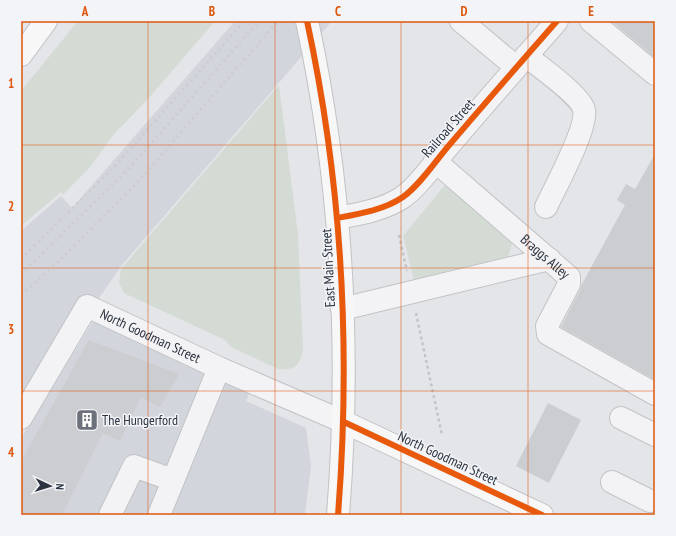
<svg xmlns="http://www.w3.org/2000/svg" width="676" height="536" font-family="'PT Sans Narrow',sans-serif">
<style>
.built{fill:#d2d5db}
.green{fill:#d4dbd4}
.building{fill:#cccdd0}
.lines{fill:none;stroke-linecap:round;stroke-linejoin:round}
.minor-casing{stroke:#c2c3c6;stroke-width:24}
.major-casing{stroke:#c0c2c5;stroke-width:24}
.path{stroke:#c3c3c8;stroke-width:2.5;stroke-dasharray:3 3;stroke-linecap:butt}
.minor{stroke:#f3f3f5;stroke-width:22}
.major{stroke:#f7f7f7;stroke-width:22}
.rail{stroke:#cccdd0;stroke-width:3;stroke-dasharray:2 4;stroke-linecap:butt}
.cycleway-casing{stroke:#f2f4f7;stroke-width:8}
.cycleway{stroke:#e8590c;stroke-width:6}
.grid{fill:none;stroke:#df570f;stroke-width:1;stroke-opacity:0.55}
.labels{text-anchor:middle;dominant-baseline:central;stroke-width:3;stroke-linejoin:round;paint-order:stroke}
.street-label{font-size:14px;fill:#2c3340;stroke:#f2f4f7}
.poi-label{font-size:14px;fill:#2c3340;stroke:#f2f4f7;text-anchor:start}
.neatline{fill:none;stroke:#df570f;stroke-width:1.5}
.grid-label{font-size:13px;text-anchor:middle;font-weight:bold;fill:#df570f}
</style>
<rect width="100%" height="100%" fill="#e3e5e8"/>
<g class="built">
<path d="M 235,21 L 332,21 L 122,265 L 51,367 L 21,425 L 21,231 L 61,196 L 72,208 Z"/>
<path d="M 95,318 L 250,392 L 246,401 L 306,428 L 311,466 L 305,515 L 21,515 L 21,438 Z"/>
</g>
<g class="green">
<path d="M 78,21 L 215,21 L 147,100 L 114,134 L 90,167 L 63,195 L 61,192 L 21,226 L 21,91 Z"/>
<path d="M 279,85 L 298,235 L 303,350 C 300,365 295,371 278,369 L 231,347 L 225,340 L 124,293 L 119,282 L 121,269 Z"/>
<path d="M 444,186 L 460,187 L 515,235 L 508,257 L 414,280 L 403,236 Z"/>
</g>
<g class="building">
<path d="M 611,21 L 655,21 L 655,58 Z"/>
<path d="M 655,154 L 655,380 L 561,327 L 580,290 L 582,284 L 625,205 L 617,200 L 626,184 L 635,189 Z"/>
<path d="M 89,340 L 179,374 L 160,407 L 141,397 L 120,441 L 103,433 L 62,515 L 21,515 L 21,461 Z"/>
<path d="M 548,403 L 581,420 L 549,483 L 516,466 Z"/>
</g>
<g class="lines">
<g class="minor-casing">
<g id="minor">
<path d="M 461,21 L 516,67"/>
<path d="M 591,21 L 655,74"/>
<path d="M 526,56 C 538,65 582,97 584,110 C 588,127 555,188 546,207"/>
<path id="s1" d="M 435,161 L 569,277 L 569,284 L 547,326 L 548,334 L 655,394"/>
<path d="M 337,218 C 359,214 384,210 403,197 C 421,184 436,160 451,143 C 486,102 521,62 557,21"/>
<path d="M 342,309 L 549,259"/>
<path id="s2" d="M 21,418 L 87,306 L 219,368 L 344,422"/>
<path d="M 621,418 L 655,435"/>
<path d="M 612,482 L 650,501"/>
<path d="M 110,515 L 134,466 L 173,480"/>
<path d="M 159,515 L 219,368"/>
</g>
</g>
<g class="major-casing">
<g id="major">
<path d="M 307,21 C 342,183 351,350 338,515"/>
<path d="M 21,55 L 46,21"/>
<path d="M 344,422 L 542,515"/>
</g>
</g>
<g class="path">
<path d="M 399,235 L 407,271"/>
<path d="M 416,313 L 442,435"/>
</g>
<use href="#minor" class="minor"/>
<use href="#major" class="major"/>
<g class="rail">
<path d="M 21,259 L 116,165 L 244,21"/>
<path d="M 21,274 L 125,173 L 259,21"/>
<path d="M 21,295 L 59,261 L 136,184 L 278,21"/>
</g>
<g class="cycleway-casing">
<g id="cycleway">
<path d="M 307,21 C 342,183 351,350 338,515"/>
<path d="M 337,218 C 359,214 384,210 403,197 C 421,184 436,160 451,143 C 486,102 521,62 557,21"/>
<path d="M 344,422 L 542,515"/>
</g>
</g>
<use href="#cycleway" class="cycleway"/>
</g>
<path class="grid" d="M 148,21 L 148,515M 275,21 L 275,515M 401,21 L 401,515M 528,21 L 528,515M 21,145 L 655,145M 21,268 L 655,268M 21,391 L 655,391"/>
<defs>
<g id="building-square" transform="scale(1.15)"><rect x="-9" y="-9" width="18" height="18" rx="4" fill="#6c717b" stroke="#f2f4f7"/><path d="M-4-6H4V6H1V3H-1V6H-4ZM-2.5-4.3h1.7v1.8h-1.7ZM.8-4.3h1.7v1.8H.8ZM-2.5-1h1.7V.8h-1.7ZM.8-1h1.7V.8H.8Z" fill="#fff"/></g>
</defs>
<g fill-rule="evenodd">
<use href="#building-square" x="87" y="420"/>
</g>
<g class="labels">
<g class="street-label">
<text transform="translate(448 128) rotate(-49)">Railroad Street</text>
<text stroke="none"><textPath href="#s1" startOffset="146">Braggs Alley</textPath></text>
<text transform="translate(328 268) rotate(-93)">East Main Street</text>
<text stroke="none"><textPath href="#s2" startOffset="200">North Goodman Street</textPath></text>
<text transform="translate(448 458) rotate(25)">North Goodman Street</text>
</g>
<g class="poi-label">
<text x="102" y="420">The Hungerford</text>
</g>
</g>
<rect width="676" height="536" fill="none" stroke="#f2f4f7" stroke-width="44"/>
<g transform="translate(50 486) rotate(94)" stroke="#f2f4f7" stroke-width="3" paint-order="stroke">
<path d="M0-3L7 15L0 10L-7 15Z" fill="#2c3340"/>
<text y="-6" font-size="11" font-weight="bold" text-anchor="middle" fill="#2c3340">N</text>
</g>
<rect x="22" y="22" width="632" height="492" class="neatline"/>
<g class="grid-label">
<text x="85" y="16">A</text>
<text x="212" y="16">B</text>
<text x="338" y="16">C</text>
<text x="464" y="16">D</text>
<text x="591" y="16">E</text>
<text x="11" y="88">1</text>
<text x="11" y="211">2</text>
<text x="11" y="334">3</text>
<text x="11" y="457">4</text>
</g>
</svg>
